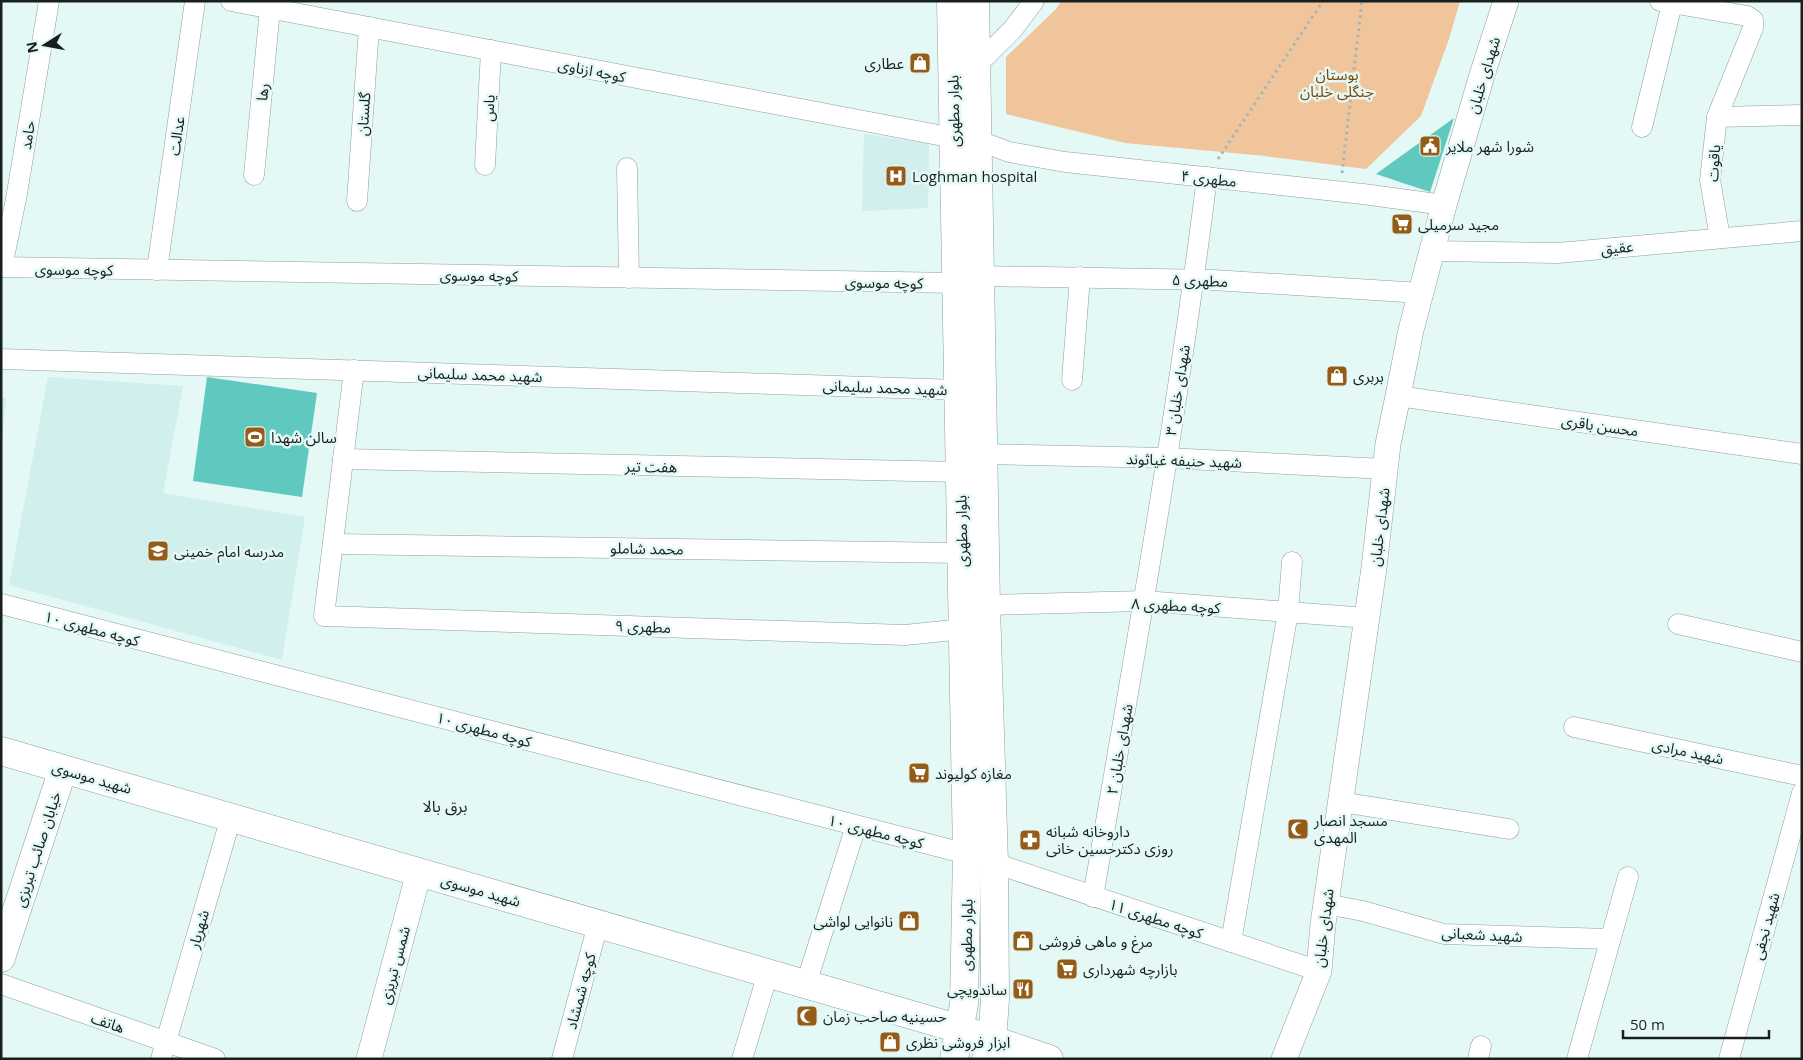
<svg xmlns="http://www.w3.org/2000/svg" width="1803" height="1060" font-family="'Open Sans','Noto Sans Arabic',sans-serif">
<style>
.built{fill:#d1efec}
.green{fill:#f0c59c}
.building{fill:#5fc8bf}
.lines{fill:none;stroke-linecap:round;stroke-linejoin:round}
.minor-casing{stroke:#8c9f9d;stroke-width:21}
.tertiary-casing{stroke:#8c9f9d;stroke-width:26}
.secondary-casing{stroke:#8c9f9d;stroke-width:29}
.path{stroke:#a5b5b4;stroke-width:3;stroke-dasharray:2.5 4;stroke-linecap:butt}
.minor{stroke:#fff;stroke-width:20}
.tertiary{stroke:#fff;stroke-width:25}
.secondary{stroke:#fff;stroke-width:28}
.labels{text-anchor:middle;dominant-baseline:central;stroke-width:5;stroke-linejoin:round;paint-order:stroke}
.poi-label{font-size:15px;fill:#18201f;stroke:#e4f8f6;text-anchor:start}
.street-label{font-size:15px;fill:#18201f;stroke:#e4f8f6}
.park-label{font-size:15px;fill:#7c4700;stroke:#e4f8f6}
.neighbourhood-label{font-size:16px;fill:#18201f;stroke:#e4f8f6}
</style>
<rect width="100%" height="100%" fill="#e4f8f6"/>
<g class="built">
<path d="M 864,134 L 929,144 L 928,208 L 862,211 Z"/>
<path d="M 48,377 L 183,386 L 163,493 L 305,517 L 282,660 L 9,585 Z"/>
<path d="M 1,397 L 6,398 L 1,452 Z"/>
</g>
<path class="green" d="M 1061,1 L 1460,1 L 1449,39 L 1421,116 L 1366,169 L 1265,156 L 1125,143 L 1006,114 L 1006,57 L 1056,9 Z"/>
<g class="building">
<path d="M 1454,118 L 1430,192 L 1376,174 Z"/>
<path d="M 207,377 L 317,393 L 302,497 L 193,481 Z"/>
</g>
<g class="lines">
<g class="minor-casing">
<g id="minor">
<path d="M 231,1 L 954,138"/>
<path d="M 1660,1 L 1747,16 L 1753,20 L 1753,28 L 1717,117 L 1710,180 L 1720,238"/>
<path d="M 976,75 L 980,62 L 1013,29 L 1034,1"/>
<path d="M 1717,117 L 1802,115"/>
<path d="M 1642,127 L 1672,4"/>
<path d="M 977,140 L 1009,152 L 1065,162 L 1363,194 L 1444,205"/>
<path d="M 485,165 L 491,50"/>
<path d="M 627,168 L 629,278"/>
<path d="M 254,175 L 270,9"/>
<path d="M 357,201 L 369,27"/>
<path d="M 1432,251 L 1558,253 L 1802,231"/>
<path d="M 1,267 L 957,283"/>
<path d="M 2,267 L 16,199 L 49,1"/>
<path d="M 157,270 L 195,1"/>
<path d="M 980,276 L 1213,280 L 1421,293"/>
<path d="M 1,359 L 959,390"/>
<path d="M 354,370 L 324,616 L 905,635 L 963,629"/>
<path d="M 1072,380 L 1080,277"/>
<path d="M 1398,396 L 1802,454"/>
<path d="M 983,454 L 1167,458 L 1385,469"/>
<path d="M 343,459 L 960,472"/>
<path d="M 333,544 L 961,553"/>
<path d="M 1,604 L 967,854"/>
<path d="M 986,605 L 1144,601 L 1367,618"/>
<path d="M 1678,624 L 1802,652"/>
<path d="M 1574,727 L 1802,776"/>
<path d="M 1341,802 L 1509,829"/>
<path d="M 994,863 L 1319,971"/>
<path d="M 1093,897 C 1134,658 1177,418 1207,177"/>
<path d="M 1326,904 L 1363,911 L 1444,934 L 1610,939"/>
<path d="M 1231,942 L 1288,612 L 1292,562"/>
<path d="M 1,984 L 215,1059"/>
<path d="M 806,984 L 856,826"/>
<path d="M 161,1059 L 231,817"/>
<path d="M 562,1059 L 598,924"/>
<path d="M 742,1059 L 768,973"/>
<path d="M 1478,1059 L 1481,1046"/>
<path d="M 1577,1059 L 1628,877"/>
<path d="M 1729,1059 L 1802,793"/>
</g>
</g>
<g class="tertiary-casing">
<g id="tertiary">
<path d="M 369,1059 L 419,872"/>
<path d="M 1284,1059 L 1319,971 L 1323,924 L 1374,568 L 1388,444 L 1398,396 L 1411,330 L 1444,205 L 1482,75 L 1506,1"/>
</g>
</g>
<g class="secondary-casing">
<g id="secondary">
<path d="M 951,1 L 967,854 L 964,1004 L 954,1059"/>
<path d="M 975,1 L 986,605 L 994,863 L 995,1000 L 992,1040 L 986,1059"/>
<path d="M 1,751 L 960,1029 L 1049,1059"/>
<path d="M 1,958 L 63,769"/>
</g>
</g>
<g class="path">
<path d="M 1218,159 L 1323,1"/>
<path d="M 1342,173 L 1362,1"/>
</g>
<use href="#minor" class="minor"/>
<use href="#tertiary" class="tertiary"/>
<use href="#secondary" class="secondary"/>
</g>
<defs>
<g id="shop-square" transform="scale(1.125)"><rect x="-9" y="-9" width="18" height="18" rx="4" fill="#955c18" stroke="#e4f8f6"/><path d="M-5-2.5h2.3a2.7 3.5 0 0 1 5.4 0H5L5.5 6h-11ZM-1.5-2.5h3a1.5 2.3 0 0 0-3 0Z" fill="#fff"/></g>
<g id="civic-square" transform="scale(1.125)"><rect x="-9" y="-9" width="18" height="18" rx="4" fill="#955c18" stroke="#e4f8f6"/><path d="M-.6-6.5H3V-4.5H.6V-3L4-1V1h2V6H-6V1h2V-1L-.6-3ZM-1.2 2.5V6h2.4V2.5Z" fill="#fff"/></g>
<g id="hospital-square" transform="scale(1.125)"><rect x="-9" y="-9" width="18" height="18" rx="4" fill="#955c18" stroke="#e4f8f6"/><path d="M-5-5h3v3.5h4V-5h3V5h-3V1.5h-4V5h-3Z" fill="#fff"/></g>
<g id="supermarket-square" transform="scale(1.125)"><rect x="-9" y="-9" width="18" height="18" rx="4" fill="#955c18" stroke="#e4f8f6"/><path d="M-6-5.5h2.5l.6 2H6L4.5 2H-2.5L-4.4-4H-6ZM-1.5 3.2a1.3 1.3 0 1 0 .1 0ZM3 3.2a1.3 1.3 0 1 0 .1 0Z" fill="#fff"/></g>
<g id="stadium-square" transform="scale(1.125)"><rect x="-9" y="-9" width="18" height="18" rx="4" fill="#955c18" stroke="#e4f8f6"/><path d="M0-5a6.5 5 0 1 0 0 10a6.5 5 0 1 0 0-10ZM-3.5-1.8h7v3.6h-7Z" fill="#fff"/></g>
<g id="school-square" transform="scale(1.125)"><rect x="-9" y="-9" width="18" height="18" rx="4" fill="#955c18" stroke="#e4f8f6"/><path d="M0-5L7-2L0 1L-7-2ZM-4 1L0 2.5L4 1V4Q0 6-4 4Z" fill="#fff"/></g>
<g id="mosque-square" transform="scale(1.125)"><rect x="-9" y="-9" width="18" height="18" rx="4" fill="#955c18" stroke="#e4f8f6"/><path d="M3.5-4.9A6 6 0 1 0 3.5 4.9A5 5 0 1 1 3.5-4.9Z" fill="#fff"/></g>
<g id="pharmacy-square" transform="scale(1.125)"><rect x="-9" y="-9" width="18" height="18" rx="4" fill="#955c18" stroke="#e4f8f6"/><path d="M-2-6h4v4h4v4h-4v4h-4v-4h-4v-4h4Z" fill="#fff"/></g>
<g id="restaurant-square" transform="scale(1.125)"><rect x="-9" y="-9" width="18" height="18" rx="4" fill="#955c18" stroke="#e4f8f6"/><path d="M-5-6h1v4h1v-4h1v4h1v-4h1v5L-1.5 .5V6h-2V.5L-5-1ZM5-6V6H3V1.5H1.5Q1.5-4 5-6Z" fill="#fff"/></g>
</defs>
<g fill-rule="evenodd">
<use href="#shop-square" x="920" y="63"/>
<use href="#civic-square" x="1430" y="146"/>
<use href="#hospital-square" x="896" y="176"/>
<use href="#supermarket-square" x="1402" y="224"/>
<use href="#shop-square" x="1337" y="376"/>
<use href="#stadium-square" x="255" y="437"/>
<use href="#school-square" x="158" y="551"/>
<use href="#supermarket-square" x="919" y="773"/>
<use href="#mosque-square" x="1298" y="829"/>
<use href="#pharmacy-square" x="1030" y="840"/>
<use href="#shop-square" x="909" y="921"/>
<use href="#shop-square" x="1023" y="941"/>
<use href="#supermarket-square" x="1067" y="969"/>
<use href="#restaurant-square" x="1023" y="989"/>
<use href="#mosque-square" x="807" y="1016"/>
<use href="#shop-square" x="890" y="1042"/>
</g>
<g class="labels">
<g class="poi-label">
<text x="904" y="63" text-anchor="end">عطاری</text>
<text x="1446" y="146">شورا شهر ملایر</text>
<text x="912" y="176">Loghman hospital</text>
<text x="1418" y="224">مجید سرمیلی</text>
<text x="1353" y="376">بربری</text>
<text x="271" y="437">سالن شهدا</text>
<text x="174" y="551">مدرسه امام خمینی</text>
<text x="935" y="773">مغازه کولیوند</text>
<text x="1314" y="820">مسجد انصار<tspan x="1314" dy="17">المهدی</tspan></text>
<text x="1046" y="831">داروخانه شبانه<tspan x="1046" dy="17">روزی دکترحسین خانی</tspan></text>
<text x="893" y="921" text-anchor="end">نانوایی لواشی</text>
<text x="1039" y="941">مرغ و ماهی فروشی</text>
<text x="1083" y="969">بازارچه شهرداری</text>
<text x="1007" y="989" text-anchor="end">ساندویچی</text>
<text x="823" y="1016">حسینیه صاحب زمان</text>
<text x="906" y="1042">ابزار فروشی نظری</text>
</g>
<g class="street-label">
<text transform="translate(592 70) rotate(11)">کوچه ازناوی</text>
<text transform="translate(1483 75) rotate(-73)">شهدای خلبان</text>
<text transform="translate(262 92) rotate(-84)">رها</text>
<text transform="translate(488 108) rotate(-87)">یاس</text>
<text transform="translate(953 111) rotate(-91)">بلوار مطهری</text>
<text transform="translate(363 114) rotate(-86)">گلستان</text>
<text transform="translate(27 135) rotate(-81)">حامد</text>
<text transform="translate(176 136) rotate(-82)">عدالت</text>
<text transform="translate(1713 163) rotate(-86)">یاقوت</text>
<text transform="translate(1209 178) rotate(6)">مطهری ۴</text>
<text transform="translate(1617 247) rotate(-5)">عقیق</text>
<text transform="translate(74 269) rotate(1)">کوچه موسوی</text>
<text transform="translate(479 275) rotate(1)">کوچه موسوی</text>
<text transform="translate(1200 280) rotate(2)">مطهری ۵</text>
<text transform="translate(884 282) rotate(1)">کوچه موسوی</text>
<text transform="translate(480 374) rotate(2)">شهید محمد سلیمانی</text>
<text transform="translate(885 387) rotate(2)">شهید محمد سلیمانی</text>
<text transform="translate(1177 390) rotate(-81)">شهدای خلبان ۳</text>
<text transform="translate(1600 425) rotate(8)">محسن باقری</text>
<text transform="translate(1184 460) rotate(2)">شهید حنیفه غیاثوند</text>
<text transform="translate(651 466) rotate(1)">هفت تیر</text>
<text transform="translate(1379 527) rotate(-83)">شهدای خلبان</text>
<text transform="translate(961 531) rotate(-91)">بلوار مطهری</text>
<text transform="translate(647 548) rotate(1)">محمد شاملو</text>
<text transform="translate(1176 605) rotate(3)">کوچه مطهری ۸</text>
<text transform="translate(643 626) rotate(2)">مطهری ۹</text>
<text transform="translate(92 628) rotate(15)">کوچه مطهری ۱۰</text>
<text transform="translate(484 729) rotate(15)">کوچه مطهری ۱۰</text>
<text transform="translate(1119 749) rotate(-80)">شهدای خلبان ۲</text>
<text transform="translate(1688 751) rotate(12)">شهید مرادی</text>
<text transform="translate(92 777) rotate(16)">شهید موسوی</text>
<text transform="translate(876 831) rotate(14)">کوچه مطهری ۱۰</text>
<text transform="translate(37 849) rotate(-72)">خیابان صائب تبریزی</text>
<text transform="translate(481 890) rotate(16)">شهید موسوی</text>
<text transform="translate(1156 918) rotate(18)">کوچه مطهری ۱۱</text>
<text transform="translate(1765 926) rotate(-75)">شهید نجفی</text>
<text transform="translate(1323 928) rotate(-83)">شهدای خلبان</text>
<text transform="translate(198 929) rotate(-74)">شهریار</text>
<text transform="translate(1482 934) rotate(3)">شهید شعبانی</text>
<text transform="translate(966 935) rotate(-89)">بلوار مطهری</text>
<text transform="translate(394 965) rotate(-75)">شمس تبریزی</text>
<text transform="translate(580 991) rotate(-75)">کوچه شمشاد</text>
<text transform="translate(108 1022) rotate(19)">هاتف</text>
</g>
<g class="park-label">
<text x="1337" y="74">بوستان<tspan x="1337" dy="17">جنگلی خلبان</tspan></text>
</g>
<g class="neighbourhood-label">
<text x="445" y="806">برق بالا</text>
</g>
</g>
<rect width="1803" height="1060" fill="none" stroke="#18201f" stroke-width="5"/>
<g transform="translate(45 45) rotate(259)" stroke="#e4f8f6" stroke-width="4" paint-order="stroke">
<path d="M0-4L9 19L0 12L-9 19Z" fill="#18201f"/>
<text y="-8" font-size="14" font-weight="bold" text-anchor="middle" fill="#18201f">N</text>
</g>
<path d="M1623 1030v8h146v-8" fill="none" stroke="#18201f" stroke-width="2.5"/>
<text x="1630" y="1030" font-size="15" fill="#18201f" stroke="#e4f8f6" stroke-width="4" paint-order="stroke">50 m</text>
</svg>
